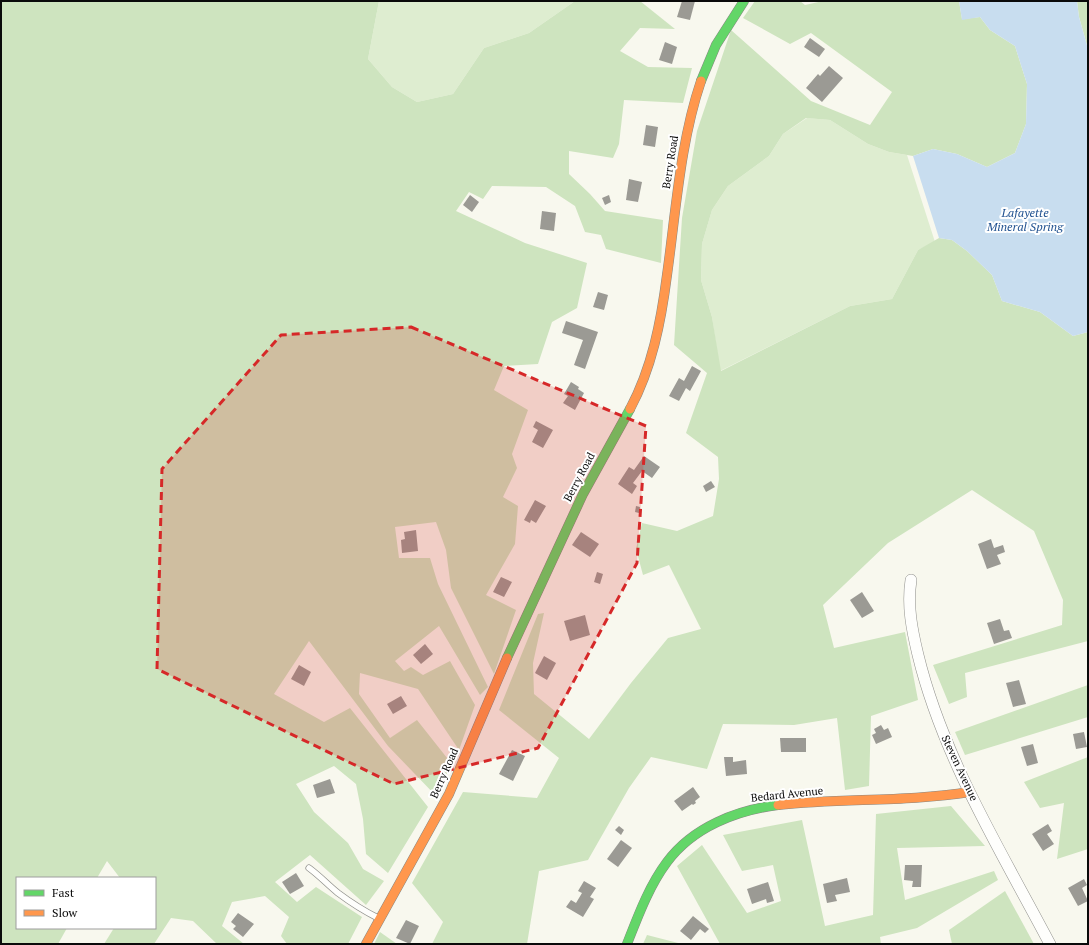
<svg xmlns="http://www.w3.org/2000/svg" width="1089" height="945" font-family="'PT Serif',serif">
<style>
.green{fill:#deedd0}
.forest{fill:#cee4bf}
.water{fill:#c8ddef}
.building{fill:#9b9a94}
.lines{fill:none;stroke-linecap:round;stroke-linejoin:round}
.lane-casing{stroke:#91918d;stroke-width:7}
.street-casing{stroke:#91918d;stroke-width:12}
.fast-casing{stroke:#888883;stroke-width:10}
.slow-casing{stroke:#888883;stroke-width:10}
.lane{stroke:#fefefc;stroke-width:5.5}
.street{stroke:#fefefc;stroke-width:11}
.fast{stroke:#63d668;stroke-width:9}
.slow{stroke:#ff974d;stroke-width:9}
.marked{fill:#d62828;fill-opacity:0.2;stroke:#d62828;stroke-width:3;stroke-dasharray:8 5;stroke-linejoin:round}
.labels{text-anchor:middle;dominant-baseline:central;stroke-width:4;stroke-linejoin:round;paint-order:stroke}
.street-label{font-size:11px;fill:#0a0a0a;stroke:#fff}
.water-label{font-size:12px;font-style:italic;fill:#205190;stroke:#fff}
</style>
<rect width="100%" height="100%" fill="#f8f8ee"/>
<g class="green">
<path d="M 379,1 L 575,1 L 529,33 L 484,48 L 453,94 L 417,102 L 392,87 L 368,59 Z"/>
<path d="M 807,118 L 830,120 L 868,144 L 889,152 L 907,155 L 935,242 L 918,250 L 892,299 L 850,306 L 720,371 L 712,317 L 701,280 L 702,244 L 712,210 L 728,186 L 769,156 L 783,134 Z"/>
</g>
<g class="forest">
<path d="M 1,1 L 379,1 L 368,59 L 392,87 L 417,102 L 453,94 L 484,48 L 529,33 L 575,1 L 640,1 L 675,29 L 640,28 L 620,51 L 648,67 L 692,68 L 683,103 L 624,100 L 619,144 L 613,158 L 569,151 L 569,174 L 590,194 L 605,211 L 663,220 L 661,263 L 606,249 L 601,235 L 585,232 L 575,206 L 546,187 L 492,186 L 483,199 L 469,192 L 456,211 L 525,243 L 587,263 L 577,308 L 552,322 L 538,364 L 504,366 L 494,390 L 528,410 L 512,454 L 517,468 L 503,497 L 518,506 L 515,544 L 486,595 L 516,610 L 494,674 L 451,588 L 446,550 L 436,522 L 395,527 L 399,558 L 430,558 L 438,584 L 488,687 L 480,695 L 439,626 L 395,661 L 404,671 L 411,667 L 423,675 L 450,661 L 475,705 L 459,750 L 418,689 L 360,673 L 359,694 L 390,738 L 417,720 L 451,763 L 438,798 L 388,746 L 309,641 L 274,694 L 324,722 L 350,708 L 428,807 L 388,873 L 366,854 L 363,819 L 356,784 L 334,766 L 296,784 L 314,812 L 348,843 L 363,869 L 384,881 L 366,905 L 310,855 L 275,882 L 297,902 L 316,887 L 362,917 L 348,944 L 287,944 L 281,936 L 289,917 L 265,896 L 232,902 L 222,926 L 244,944 L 217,944 L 193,921 L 171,918 L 154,944 L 104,944 L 114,928 L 155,928 L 155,878 L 120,878 L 107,861 L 97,878 L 17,878 L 17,928 L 67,928 L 58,944 L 1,944 Z"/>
<path d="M 755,1 L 800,1 L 805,5 L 823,1 L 959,1 L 962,19 L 980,17 L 990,30 L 1015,46 L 1027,84 L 1026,124 L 1015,153 L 987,167 L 957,154 L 933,149 L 913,156 L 889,152 L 868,144 L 830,120 L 806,118 L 783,134 L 769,156 L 728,186 L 712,210 L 702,244 L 701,280 L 712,317 L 721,371 L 850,306 L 892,299 L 918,250 L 939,238 L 952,240 L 967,251 L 992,275 L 1002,301 L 1040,312 L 1073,336 L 1088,332 L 1088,641 L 965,673 L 967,697 L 949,704 L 933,665 L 1062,625 L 1063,600 L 1034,531 L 972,490 L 888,543 L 823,605 L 834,648 L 905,632 L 918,700 L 871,716 L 869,786 L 845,790 L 837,718 L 794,725 L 723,724 L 707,769 L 651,757 L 629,788 L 588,860 L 539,871 L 527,944 L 432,944 L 443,922 L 412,883 L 463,792 L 537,798 L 559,758 L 499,710 L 538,614 L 544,613 L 533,663 L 534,694 L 589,739 L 631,683 L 668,638 L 701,629 L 669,565 L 643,575 L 636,549 L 642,523 L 677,531 L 713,516 L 719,479 L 718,457 L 686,433 L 707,373 L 674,345 L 682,218 L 697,131 L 731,30 L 811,101 L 870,125 L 892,92 L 811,33 L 790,44 L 743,18 Z"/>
<path d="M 1077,1 L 1088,1 L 1088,49 L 1079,17 Z"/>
<path d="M 1088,685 L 1088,717 L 965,755 L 955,732 Z"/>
<path d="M 1088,757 L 1088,849 L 1057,859 L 1064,803 L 1040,808 L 1024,782 Z"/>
<path d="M 951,806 L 985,846 L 897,848 L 905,900 L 994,871 L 998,880 L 917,928 L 880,937 L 881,944 L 720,944 L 677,866 L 702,845 L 747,913 L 781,901 L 773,865 L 742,871 L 723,835 L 802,820 L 825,926 L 873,915 L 876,814 Z"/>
<path d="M 1005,891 L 1034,944 L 952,944 L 949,930 Z"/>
<path d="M 380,932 L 397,944 L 374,944 Z"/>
<path d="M 647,935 L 682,944 L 643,944 Z"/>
</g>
<path class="water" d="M 959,1 L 1077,1 L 1079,17 L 1088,49 L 1088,332 L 1073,336 L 1040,312 L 1002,301 L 992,275 L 967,251 L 952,240 L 939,238 L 913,156 L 933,149 L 957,154 L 987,167 L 1015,153 L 1026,124 L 1027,84 L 1015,46 L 990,30 L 980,17 L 962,20 Z"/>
<g class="building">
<path d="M 682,1 L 695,1 L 690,20 L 677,17 Z"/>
<path d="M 810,38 L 825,49 L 819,57 L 804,47 Z"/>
<path d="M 665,42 L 677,47 L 672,64 L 659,60 Z"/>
<path d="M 829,66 L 843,78 L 822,102 L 806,88 L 818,74 L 820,76 Z"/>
<path d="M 646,125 L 658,127 L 655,147 L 643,145 Z"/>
<path d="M 629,179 L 642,182 L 638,202 L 626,200 Z"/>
<path d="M 470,195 L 479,202 L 472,212 L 463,205 Z"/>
<path d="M 609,195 L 611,202 L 605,205 L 602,198 Z"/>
<path d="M 542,211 L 556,213 L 554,231 L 540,229 Z"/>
<path d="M 598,292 L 608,295 L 604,310 L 593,307 Z"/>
<path d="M 566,321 L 598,332 L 585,369 L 574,365 L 583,340 L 562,333 Z"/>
<path d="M 692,366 L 701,371 L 690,391 L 686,388 L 679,401 L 669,396 L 679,378 L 684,381 Z"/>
<path d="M 571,382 L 579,387 L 578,389 L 584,393 L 575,410 L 563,403 L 568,396 L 564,394 Z"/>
<path d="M 536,421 L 553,430 L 543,448 L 532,442 L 538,430 L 533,427 Z"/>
<path d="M 644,456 L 660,467 L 652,478 L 642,471 L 633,483 L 637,486 L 632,494 L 618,484 L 629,467 L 634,470 Z"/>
<path d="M 711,481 L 715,487 L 706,492 L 703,486 Z"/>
<path d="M 535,500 L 546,506 L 536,523 L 531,520 L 530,523 L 524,520 Z"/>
<path d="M 636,506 L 640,507 L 639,513 L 635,512 Z"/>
<path d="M 416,530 L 418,551 L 402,553 L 401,540 L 405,539 L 404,532 Z"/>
<path d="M 581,532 L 599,544 L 590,557 L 572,545 Z"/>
<path d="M 991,539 L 994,548 L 1003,545 L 1005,552 L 997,555 L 1001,564 L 987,569 L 978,544 Z"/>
<path d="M 597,572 L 603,574 L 600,584 L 594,582 Z"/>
<path d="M 501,577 L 512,582 L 504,597 L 493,592 Z"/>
<path d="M 862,592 L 874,611 L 862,618 L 850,600 Z"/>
<path d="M 585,615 L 590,635 L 570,641 L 564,621 Z"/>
<path d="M 1000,619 L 1004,631 L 1009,630 L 1012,638 L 994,644 L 987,623 Z"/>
<path d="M 425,644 L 433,654 L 421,664 L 413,655 Z"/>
<path d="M 544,656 L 556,663 L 547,680 L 535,673 Z"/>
<path d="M 299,665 L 311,672 L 304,686 L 291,679 Z"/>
<path d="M 1019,680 L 1026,704 L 1013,707 L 1006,683 Z"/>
<path d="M 401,696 L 407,706 L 393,714 L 387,704 Z"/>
<path d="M 881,725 L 884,730 L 888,728 L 892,737 L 876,744 L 872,735 L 876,733 L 874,729 Z"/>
<path d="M 1084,732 L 1087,747 L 1076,749 L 1073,734 Z"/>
<path d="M 780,738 L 806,738 L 806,752 L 781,752 Z"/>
<path d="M 1033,744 L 1038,763 L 1027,766 L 1021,747 Z"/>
<path d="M 512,750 L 525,756 L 513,781 L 499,774 Z"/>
<path d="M 724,757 L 733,757 L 733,762 L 746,760 L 747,774 L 726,776 Z"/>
<path d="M 330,779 L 335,793 L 317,798 L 313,785 Z"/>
<path d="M 693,787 L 700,797 L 695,801 L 696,803 L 693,805 L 692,804 L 682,811 L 674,801 Z"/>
<path d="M 1048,824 L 1052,831 L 1047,834 L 1054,844 L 1043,851 L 1032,834 Z"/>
<path d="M 619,826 L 624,830 L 621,835 L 615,830 Z"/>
<path d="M 621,840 L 632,848 L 618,867 L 607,859 Z"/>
<path d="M 905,865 L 922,865 L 921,887 L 912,887 L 913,881 L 904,880 Z"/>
<path d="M 296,873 L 304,886 L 290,894 L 282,882 Z"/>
<path d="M 847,878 L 850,892 L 835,895 L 837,901 L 827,903 L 823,884 Z"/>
<path d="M 1084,879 L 1087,885 L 1082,888 L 1088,901 L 1078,906 L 1068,888 Z"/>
<path d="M 584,881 L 596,888 L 590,897 L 594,899 L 583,917 L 566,907 L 571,900 L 576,903 L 582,893 L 578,891 Z"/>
<path d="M 768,882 L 774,901 L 767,903 L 766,899 L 752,904 L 747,889 Z"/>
<path d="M 238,913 L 254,924 L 243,937 L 233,929 L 236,926 L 231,922 Z"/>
<path d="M 693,916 L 709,929 L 705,933 L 700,929 L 691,940 L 680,931 Z"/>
<path d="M 406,920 L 419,926 L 410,944 L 396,938 Z"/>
</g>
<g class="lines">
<g class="lane-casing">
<path id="lane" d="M 309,868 C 320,876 328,885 338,893 C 350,902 364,911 378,918"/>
</g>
<g class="street-casing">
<path id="street" d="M 911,580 C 907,606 912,630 918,655 C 943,758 1001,851 1050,944"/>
</g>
<g class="fast-casing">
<g id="fast">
<path d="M 701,81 L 716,45 L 744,1"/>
<path d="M 507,658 L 583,494 L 630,409"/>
<path d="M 627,944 C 638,916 649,886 667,862 C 693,827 737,810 778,805"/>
</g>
</g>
<g class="slow-casing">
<g id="slow">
<path d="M 630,409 C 652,368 661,322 667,275 C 676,211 680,143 701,81"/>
<path d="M 778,805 C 842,798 906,802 970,792"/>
<path d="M 366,944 L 449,794 L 507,658"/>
</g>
</g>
<use href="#lane" class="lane"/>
<use href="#street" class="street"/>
<use href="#fast" class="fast"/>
<use href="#slow" class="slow"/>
</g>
<path class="marked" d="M 411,327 L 646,426 L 637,563 L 538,748 L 394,784 L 157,669 L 162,469 L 281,335 Z"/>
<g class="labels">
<g class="street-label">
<text transform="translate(670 162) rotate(-81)">Berry Road</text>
<text transform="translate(579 477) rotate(-62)">Berry Road</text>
<text transform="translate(960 768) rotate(65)">Steven Avenue</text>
<text transform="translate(444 773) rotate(-66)">Berry Road</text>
<text transform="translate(787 794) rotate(-6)">Bedard Avenue</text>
</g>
<g class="water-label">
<text x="1025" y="212">Lafayette<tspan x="1025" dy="14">Mineral Spring</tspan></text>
</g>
</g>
<rect width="1089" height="945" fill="none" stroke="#0a0a0a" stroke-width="4"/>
<rect x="16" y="877" width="140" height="52" fill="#ffffff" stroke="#9d9d9d"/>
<rect x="24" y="890" width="20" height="6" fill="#63d668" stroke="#9d9d9d"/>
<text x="52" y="897" font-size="12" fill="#0a0a0a">Fast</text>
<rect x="24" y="910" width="20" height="6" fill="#ff974d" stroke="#9d9d9d"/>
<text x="52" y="917" font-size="12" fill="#0a0a0a">Slow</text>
</svg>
